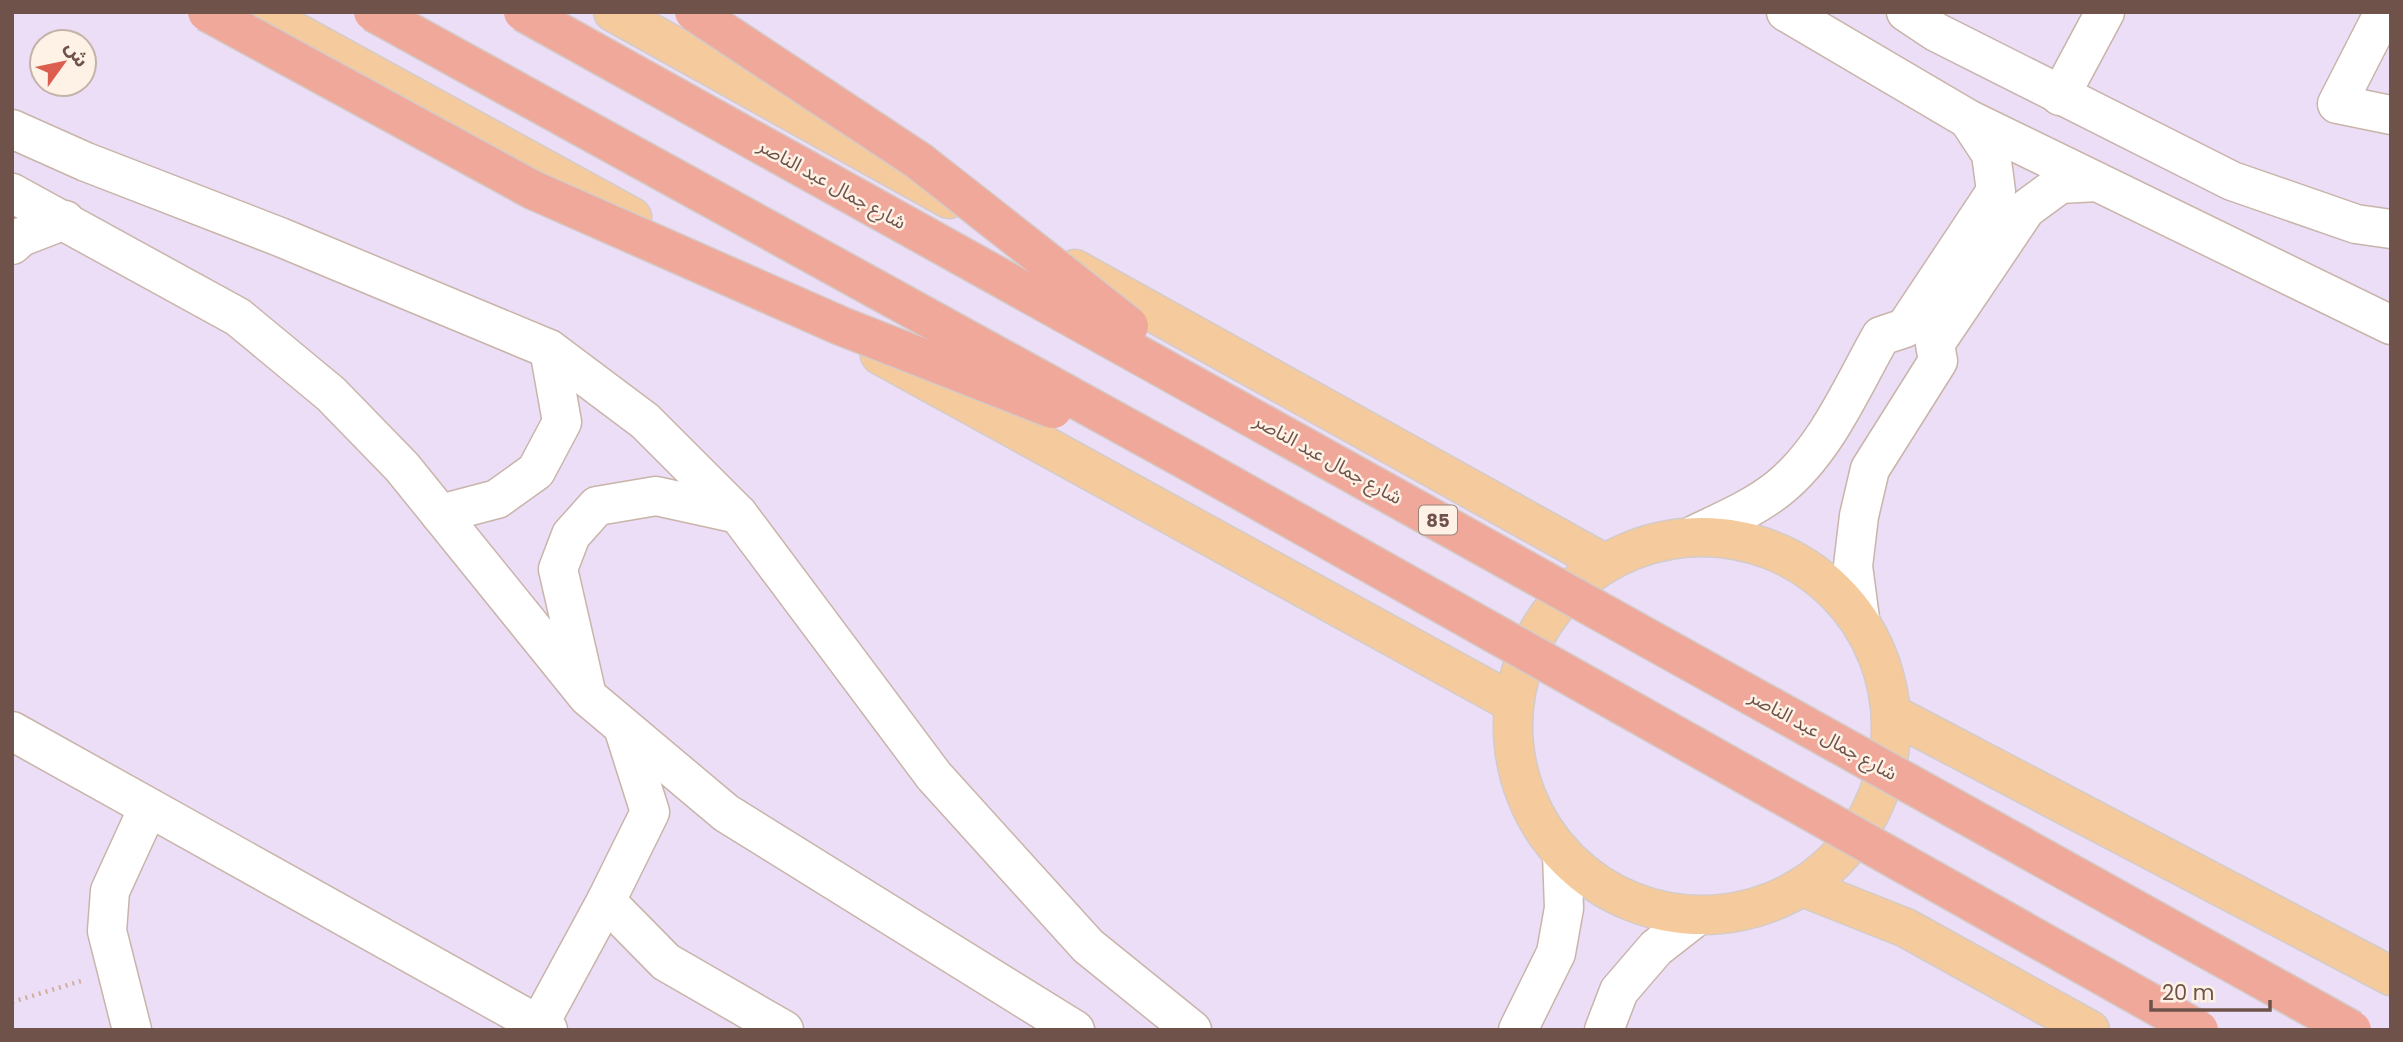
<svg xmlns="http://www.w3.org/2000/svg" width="2403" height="1042" font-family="Poppins,'Noto Sans Arabic',sans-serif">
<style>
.education{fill:#ebdef6;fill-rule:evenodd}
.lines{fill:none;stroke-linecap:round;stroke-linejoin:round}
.minor-casing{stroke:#c9b4a9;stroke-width:41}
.major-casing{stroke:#d4cbc9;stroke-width:41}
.path{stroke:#d2ad9e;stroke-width:4.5;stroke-dasharray:2 5;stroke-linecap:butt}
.minor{stroke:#fff;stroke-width:38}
.major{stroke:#f5cb9d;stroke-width:38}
.highway-bridge-casing{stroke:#d4cbc9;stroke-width:41;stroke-linecap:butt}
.highway-bridge{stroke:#f0a89b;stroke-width:38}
.labels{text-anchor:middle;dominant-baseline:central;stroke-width:5;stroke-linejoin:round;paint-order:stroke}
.shield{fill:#fef2e6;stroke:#9a8379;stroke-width:2}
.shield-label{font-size:18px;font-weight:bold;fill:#6f534a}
.street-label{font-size:19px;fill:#6f534a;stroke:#fef2e6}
</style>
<rect width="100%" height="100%" fill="#faede1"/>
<path class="education" d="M 12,12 L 2391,12 L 2391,1030 L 12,1030 ZM 42,42 L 84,42 L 84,84 L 42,84 Z"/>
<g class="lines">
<g class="minor-casing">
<g id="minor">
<path d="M 1786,12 L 1968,119 L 2391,325"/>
<path d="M 1906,12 L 1936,32 L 2232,181 L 2356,224 L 2391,229"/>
<path d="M 2384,12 L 2337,104 L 2391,115"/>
<path d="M 2060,96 L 2105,12"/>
<path d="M 12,129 L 86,162 L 280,237 L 549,349 L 645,421 L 738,514 L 934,776 L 1088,946 L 1192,1030"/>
<path d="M 12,193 L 238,317 L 331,394 L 402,467 L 588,697 L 726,813 L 1075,1030"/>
<path d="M 12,245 L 21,237 L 65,220"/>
<path d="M 440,514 L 497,499 L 536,471 L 562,422 L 549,349"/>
<path d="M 1694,535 C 1723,521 1754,508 1779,488 C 1826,450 1852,387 1881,336 L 1905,328 L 1996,191 L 1991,154 L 1968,119"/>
<path d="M 1860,619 L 1853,566 L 1859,516 L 1870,469 L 1938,361 L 1935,344 L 2026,209 L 2060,184 L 2097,182"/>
<path d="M 585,687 L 558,569 L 571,535 L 597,506 L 656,496 L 738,514"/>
<path d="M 12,731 L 548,1030"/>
<path d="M 606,901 L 666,962 L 784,1030"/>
<path d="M 132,1030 L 107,931 L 110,891 L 148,808"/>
<path d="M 536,1030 L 606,901 L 650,812 L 623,727"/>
<path d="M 1518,1030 L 1556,953 L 1564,908 L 1562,854"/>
<path d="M 1604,1030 L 1619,991 L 1656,948 L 1697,916"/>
</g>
</g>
<g class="major-casing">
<g id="major">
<path d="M 259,12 L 632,217"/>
<path d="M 613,12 L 949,199"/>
<path d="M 1075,269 L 1602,562"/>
<path d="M 880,355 L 1513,703"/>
<circle cx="1702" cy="726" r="189"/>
<path d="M 1892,714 L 2391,976"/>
<path d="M 1805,888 L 1906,928 L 2090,1030"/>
</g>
</g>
<path class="path" d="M 12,1002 L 81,981"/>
<use href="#minor" class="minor"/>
<use href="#major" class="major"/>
<g class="highway-bridge-casing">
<g id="highway-bridge">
<path d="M 207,12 L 533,190 L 841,326 L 1053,409"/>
<path d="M 373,12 L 1197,466 L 2199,1030"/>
<path d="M 523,12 L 2352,1030"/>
<path d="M 694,12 L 919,161 L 1129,326"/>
</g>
</g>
<use href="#highway-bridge" class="highway-bridge"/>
</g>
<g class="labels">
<rect class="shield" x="1419" y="505.5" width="38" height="29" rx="5"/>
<g class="shield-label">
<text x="1438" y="520">85</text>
</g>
<g class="street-label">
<text transform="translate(832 184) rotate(29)">شارع جمال عبد الناصر</text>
<text transform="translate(1328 459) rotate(29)">شارع جمال عبد الناصر</text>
<text transform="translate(1823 735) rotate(29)">شارع جمال عبد الناصر</text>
</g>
</g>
<rect width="2403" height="1042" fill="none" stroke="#6f534a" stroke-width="28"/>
<g transform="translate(63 63) rotate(57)"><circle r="33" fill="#fef2e6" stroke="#c5b2a8" stroke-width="2"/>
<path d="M0-5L12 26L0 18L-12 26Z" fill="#dc5e4e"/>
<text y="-10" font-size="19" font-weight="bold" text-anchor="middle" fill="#6f534a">ش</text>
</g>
<path d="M2151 1000v10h119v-10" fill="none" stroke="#6f534a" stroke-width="3.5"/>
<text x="2162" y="1000" font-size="21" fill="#6f534a" stroke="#fef2e6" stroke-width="5" paint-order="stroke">20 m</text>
</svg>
